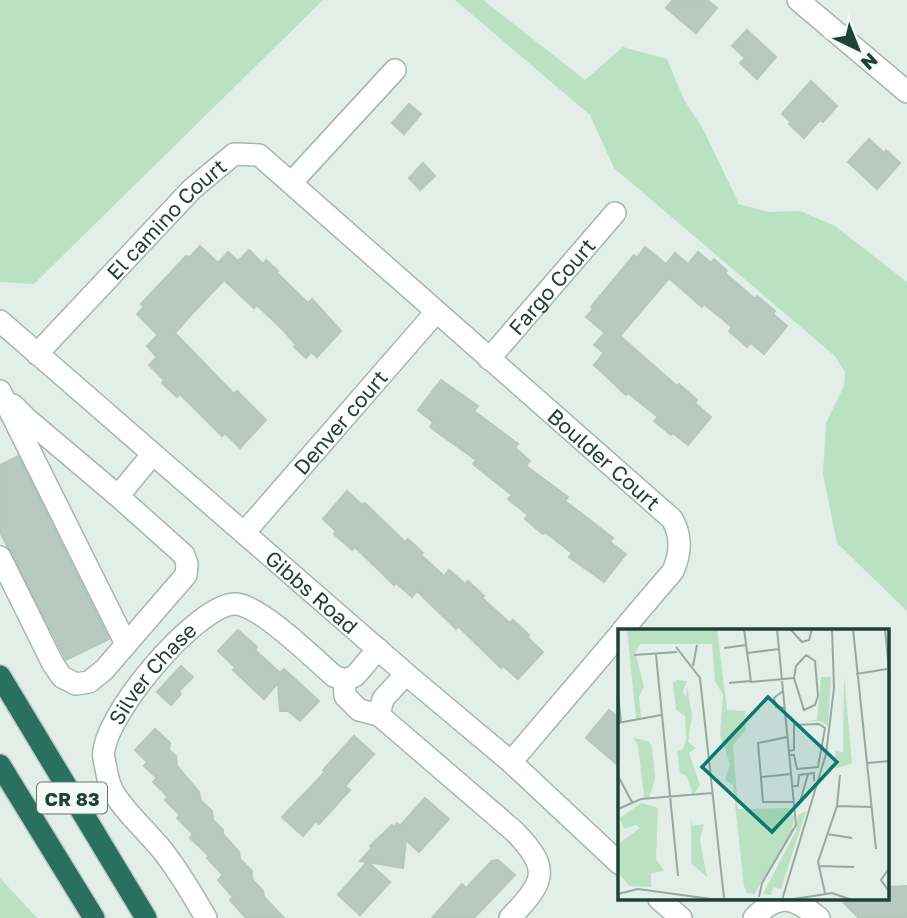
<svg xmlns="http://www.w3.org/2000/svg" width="907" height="918" font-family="'Golos Text',sans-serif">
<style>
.green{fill:#b9e1c2}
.building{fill:#b7c9c1;stroke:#b4c8bf;stroke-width:2}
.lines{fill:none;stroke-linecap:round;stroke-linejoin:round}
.minor-casing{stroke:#a4b7af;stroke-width:24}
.highway-casing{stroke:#c1cac7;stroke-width:24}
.minor{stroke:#fff;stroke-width:21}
.highway{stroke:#29705f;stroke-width:21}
.labels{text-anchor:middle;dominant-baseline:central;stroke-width:6;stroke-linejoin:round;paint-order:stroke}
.shield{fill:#f3faf6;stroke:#5f7870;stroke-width:2}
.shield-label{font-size:19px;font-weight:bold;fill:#204137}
.street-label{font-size:21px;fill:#204137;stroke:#f3faf6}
.inset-road{fill:none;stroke:#94a9a1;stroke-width:2}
.view{fill:#0f766e;fill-opacity:0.15;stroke:#0f766e;stroke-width:3.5}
.inset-edge{fill:none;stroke:#204137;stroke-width:3.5}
</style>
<rect width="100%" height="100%" fill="#e2eee8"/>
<g class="green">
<path d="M 0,0 L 323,0 L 34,284 L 0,282 Z"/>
<path d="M 455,0 L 483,0 L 585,80 L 623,47 L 667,59 L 684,100 L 702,127 L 739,204 L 769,212 L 800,211 L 835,226 L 907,282 L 907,611 L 837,543 L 823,474 L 826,423 L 844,386 L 845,372 L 835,356 L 614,168 L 590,115 Z"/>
<path d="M 0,878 L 37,918 L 0,918 Z"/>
</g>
<g class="building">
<path d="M 673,0 L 707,0 L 717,8 L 696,33 L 666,8 Z"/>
<path d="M 747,30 L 776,57 L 757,79 L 740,63 L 745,58 L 732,46 Z"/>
<path d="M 811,81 L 837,106 L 823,122 L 820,120 L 804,138 L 789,124 L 791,122 L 782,114 Z"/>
<path d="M 409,104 L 421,114 L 404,134 L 392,123 Z"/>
<path d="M 869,139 L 884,153 L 886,150 L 900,163 L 877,189 L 848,162 Z"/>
<path d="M 423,163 L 435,176 L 420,190 L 409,178 Z"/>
<path d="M 200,246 L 218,263 L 228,252 L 238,261 L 249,250 L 263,264 L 266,260 L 278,271 L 276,272 L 308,303 L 312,299 L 341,331 L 317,357 L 311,352 L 306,358 L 294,347 L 296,345 L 285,332 L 257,305 L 254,308 L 224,280 L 190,316 L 175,333 L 234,394 L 237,391 L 266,420 L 240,448 L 225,433 L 222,436 L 180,394 L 177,397 L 162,383 L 164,380 L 149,365 L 157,357 L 147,346 L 158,335 L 137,314 L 144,307 L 141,304 L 186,256 L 190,257 Z"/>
<path d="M 645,247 L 666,264 L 675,253 L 688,264 L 698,252 L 711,263 L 714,259 L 727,271 L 725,273 L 755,299 L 757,296 L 775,311 L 773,314 L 787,326 L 764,354 L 751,343 L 747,347 L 729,331 L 732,327 L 704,304 L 702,307 L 669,278 L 653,297 L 620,336 L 677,386 L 679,384 L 697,400 L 695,403 L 711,417 L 688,445 L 673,433 L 671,435 L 654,421 L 658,417 L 628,393 L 626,395 L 594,365 L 604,353 L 594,345 L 605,333 L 586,317 L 593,309 L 591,307 L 634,255 L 637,258 Z"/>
<path d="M 441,380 L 478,406 L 474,411 L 518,444 L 515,448 L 530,461 L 526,466 L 568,497 L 565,501 L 613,538 L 610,542 L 626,554 L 604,582 L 569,557 L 572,553 L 545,532 L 543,534 L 525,519 L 528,515 L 508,499 L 512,495 L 473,464 L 476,460 L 430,427 L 433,422 L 418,410 Z"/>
<path d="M 18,456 L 109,639 L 66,660 L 0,532 L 0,465 Z"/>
<path d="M 347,491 L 362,505 L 365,503 L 405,542 L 408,539 L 423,553 L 421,555 L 444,576 L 449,570 L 465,584 L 468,581 L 484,596 L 482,598 L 510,623 L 513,620 L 529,635 L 527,637 L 543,652 L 518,679 L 503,666 L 501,668 L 458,626 L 456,629 L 417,591 L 412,597 L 396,583 L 394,585 L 355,547 L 352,550 L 334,534 L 336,531 L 323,519 Z"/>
<path d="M 238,630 L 257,647 L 255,650 L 280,673 L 284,669 L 319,701 L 300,721 L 288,711 L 280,711 L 278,683 L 264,699 L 233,670 L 235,667 L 218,651 Z"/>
<path d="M 181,666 L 193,677 L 179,691 L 181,694 L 171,705 L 157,692 Z"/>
<path d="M 609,710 L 620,719 L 620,767 L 586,738 Z"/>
<path d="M 155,729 L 170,743 L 169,750 L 176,756 L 177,766 L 199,792 L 201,801 L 212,811 L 213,820 L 223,830 L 223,834 L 239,852 L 240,859 L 252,871 L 252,879 L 263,891 L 264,897 L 284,918 L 246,918 L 230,900 L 233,897 L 218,880 L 223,875 L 207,858 L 209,856 L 190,838 L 193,834 L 177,818 L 180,815 L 165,800 L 168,797 L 153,782 L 157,778 L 144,766 L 147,762 L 135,750 Z"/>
<path d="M 354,736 L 374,754 L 345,786 L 350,790 L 319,824 L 316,821 L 303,836 L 282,817 L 325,772 L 323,770 Z"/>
<path d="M 425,798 L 449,819 L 419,852 L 406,840 L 403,868 L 368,862 L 390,882 L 360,915 L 338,895 L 367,862 L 360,861 L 372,848 L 370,846 L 392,825 L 394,827 L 397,823 L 400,826 Z"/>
<path d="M 498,860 L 515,875 L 474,918 L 432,918 L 462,884 L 466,888 L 492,861 Z"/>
<path d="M 907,886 L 907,918 L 859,918 L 840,899 L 888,899 L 888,887 Z"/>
</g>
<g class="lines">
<g class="minor-casing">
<g id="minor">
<path d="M 798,0 L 907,92"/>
<path d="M 291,183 L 395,70"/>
<path id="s1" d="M 0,321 L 412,679 L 511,762 L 620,864"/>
<path id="s2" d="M 37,354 L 192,189 L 234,154 L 259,155 L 672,519 C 682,536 681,553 673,571 L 622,631"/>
<path id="s3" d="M 489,359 L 615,213"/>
<path d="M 0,391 L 126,644"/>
<path d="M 13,405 L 27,419 L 118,496"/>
<path id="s4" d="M 244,533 L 436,312"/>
<path d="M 0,557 L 53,664 L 62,677 L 76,684 L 89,682 L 104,670 L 186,575 L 187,564 L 184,555 L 118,496 L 152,455"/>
<path d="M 406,674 L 383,699 L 379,715 L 515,832 C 552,870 544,882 510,918"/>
<path d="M 344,680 L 345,696 L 359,710 L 379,715"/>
<path d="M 511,762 L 620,634"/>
<path d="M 659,899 L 681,918"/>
<path id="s5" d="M 206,918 C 193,895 179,872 163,851 C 148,832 118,806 110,785 C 107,777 106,767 104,759 C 97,722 198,602 236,604 C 261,606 313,658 334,676 L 344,680 L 355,676 L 378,649"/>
<path d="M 754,918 C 779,892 793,897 819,918"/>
</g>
</g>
<g class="highway-casing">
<g id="highway">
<path d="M 0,676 L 146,918"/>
<path d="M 0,765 L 94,918"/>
</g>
</g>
<use href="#minor" class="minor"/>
<use href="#highway" class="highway"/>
</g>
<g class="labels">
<rect class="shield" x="37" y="782.5" width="70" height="31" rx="5"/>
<g class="shield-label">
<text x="72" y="798">CR 83</text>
</g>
<g class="street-label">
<text stroke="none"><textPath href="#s2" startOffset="187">El camino Court</textPath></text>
<text stroke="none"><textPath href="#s3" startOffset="96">Fargo Court</textPath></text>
<text stroke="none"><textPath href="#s4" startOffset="147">Denver court</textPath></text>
<text stroke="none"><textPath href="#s2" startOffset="766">Boulder Court</textPath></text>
<text stroke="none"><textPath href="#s1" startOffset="413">Gibbs Road</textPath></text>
<text stroke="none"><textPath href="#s5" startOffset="292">Silver Chase</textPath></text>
</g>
</g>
<g transform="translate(618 629)">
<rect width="271" height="271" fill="#e2eee8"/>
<path d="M 9,0 L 99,0 L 109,81 L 127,82 L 128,101 L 115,116 L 120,180 L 171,179 L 176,189 L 174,202 L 136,265 L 129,264 L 126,257 L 115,156 L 107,151 L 112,135 L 102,106 L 105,66 L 97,52 L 94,15 L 22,15 L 17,23 L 26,57 L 21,68 L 23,88 L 18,90 ZM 226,47 L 234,134 L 217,140 L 217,122 L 225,123 ZM 203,48 L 213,48 L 210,97 L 202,92 L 180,93 L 199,91 ZM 59,51 L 69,52 L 65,62 L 68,69 L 69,58 L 74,86 L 70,113 L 78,119 L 71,124 L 82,156 L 75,166 L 69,147 L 62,144 L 59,122 L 65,120 L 68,111 L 67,87 L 58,81 L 55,54 ZM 15,109 L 30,112 L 34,117 L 37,150 L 31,169 L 26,168 L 20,116 ZM 23,174 L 40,179 L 38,230 L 46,242 L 33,244 L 33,258 L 11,257 L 0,242 L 0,215 L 22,199 L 18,196 L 6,200 L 2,189 ZM 188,182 L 163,260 L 155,258 L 153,266 L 145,265 L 178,202 L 180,186 ZM 73,188 L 74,197 L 86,195 L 82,211 L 89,248 L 73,234 Z" fill="#b9e1c2"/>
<path class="inset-road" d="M 126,0 L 133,53 L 176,49M 172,0 L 184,13 L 191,11 L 194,0M 235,0 L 258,220M 267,0 L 272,51M 58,18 L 82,49 L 106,269M 106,19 L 128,16M 129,24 L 161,20M 16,26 L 59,23M 38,26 L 60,247M 188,26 L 197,32 L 200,67 L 197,76 L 186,81 L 176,49 L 178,37 ZM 75,37 L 79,16M 238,45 L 269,40M 111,54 L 132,52M 165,62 L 156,69 L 158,78 L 167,79M 0,65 L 3,94M 0,94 L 43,86M 169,108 L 140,114 L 145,173 L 176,173M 171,122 L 176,121 L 176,96 L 201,95 L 207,99 L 200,138 L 179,140 L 176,126 L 171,126M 249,134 L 272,132M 0,147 L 14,173M 143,148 L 173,145M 175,157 L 180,157 L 181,146 L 196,144 L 196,152M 182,173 L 190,145M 219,177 L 254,178M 0,180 L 23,170 L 94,164M 209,205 L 234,209M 201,237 L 236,238M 272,238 L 263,251 L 272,264M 207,264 L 200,233 L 219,177 L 222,146M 0,265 L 20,260 L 93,270 L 176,270 L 214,264 L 234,271M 141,268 L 144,254 L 178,196 L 159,0M 164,271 L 208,125 L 216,59 L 214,0"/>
<path class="view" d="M 150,68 L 219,133 L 154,203 L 84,138 Z"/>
<rect width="271" height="271" class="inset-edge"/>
</g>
<g transform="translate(858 49) rotate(137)" stroke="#f3faf6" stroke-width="5" paint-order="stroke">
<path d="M0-5L12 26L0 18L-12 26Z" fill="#204137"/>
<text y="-10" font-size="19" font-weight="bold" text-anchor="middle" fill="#204137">N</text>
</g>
</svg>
